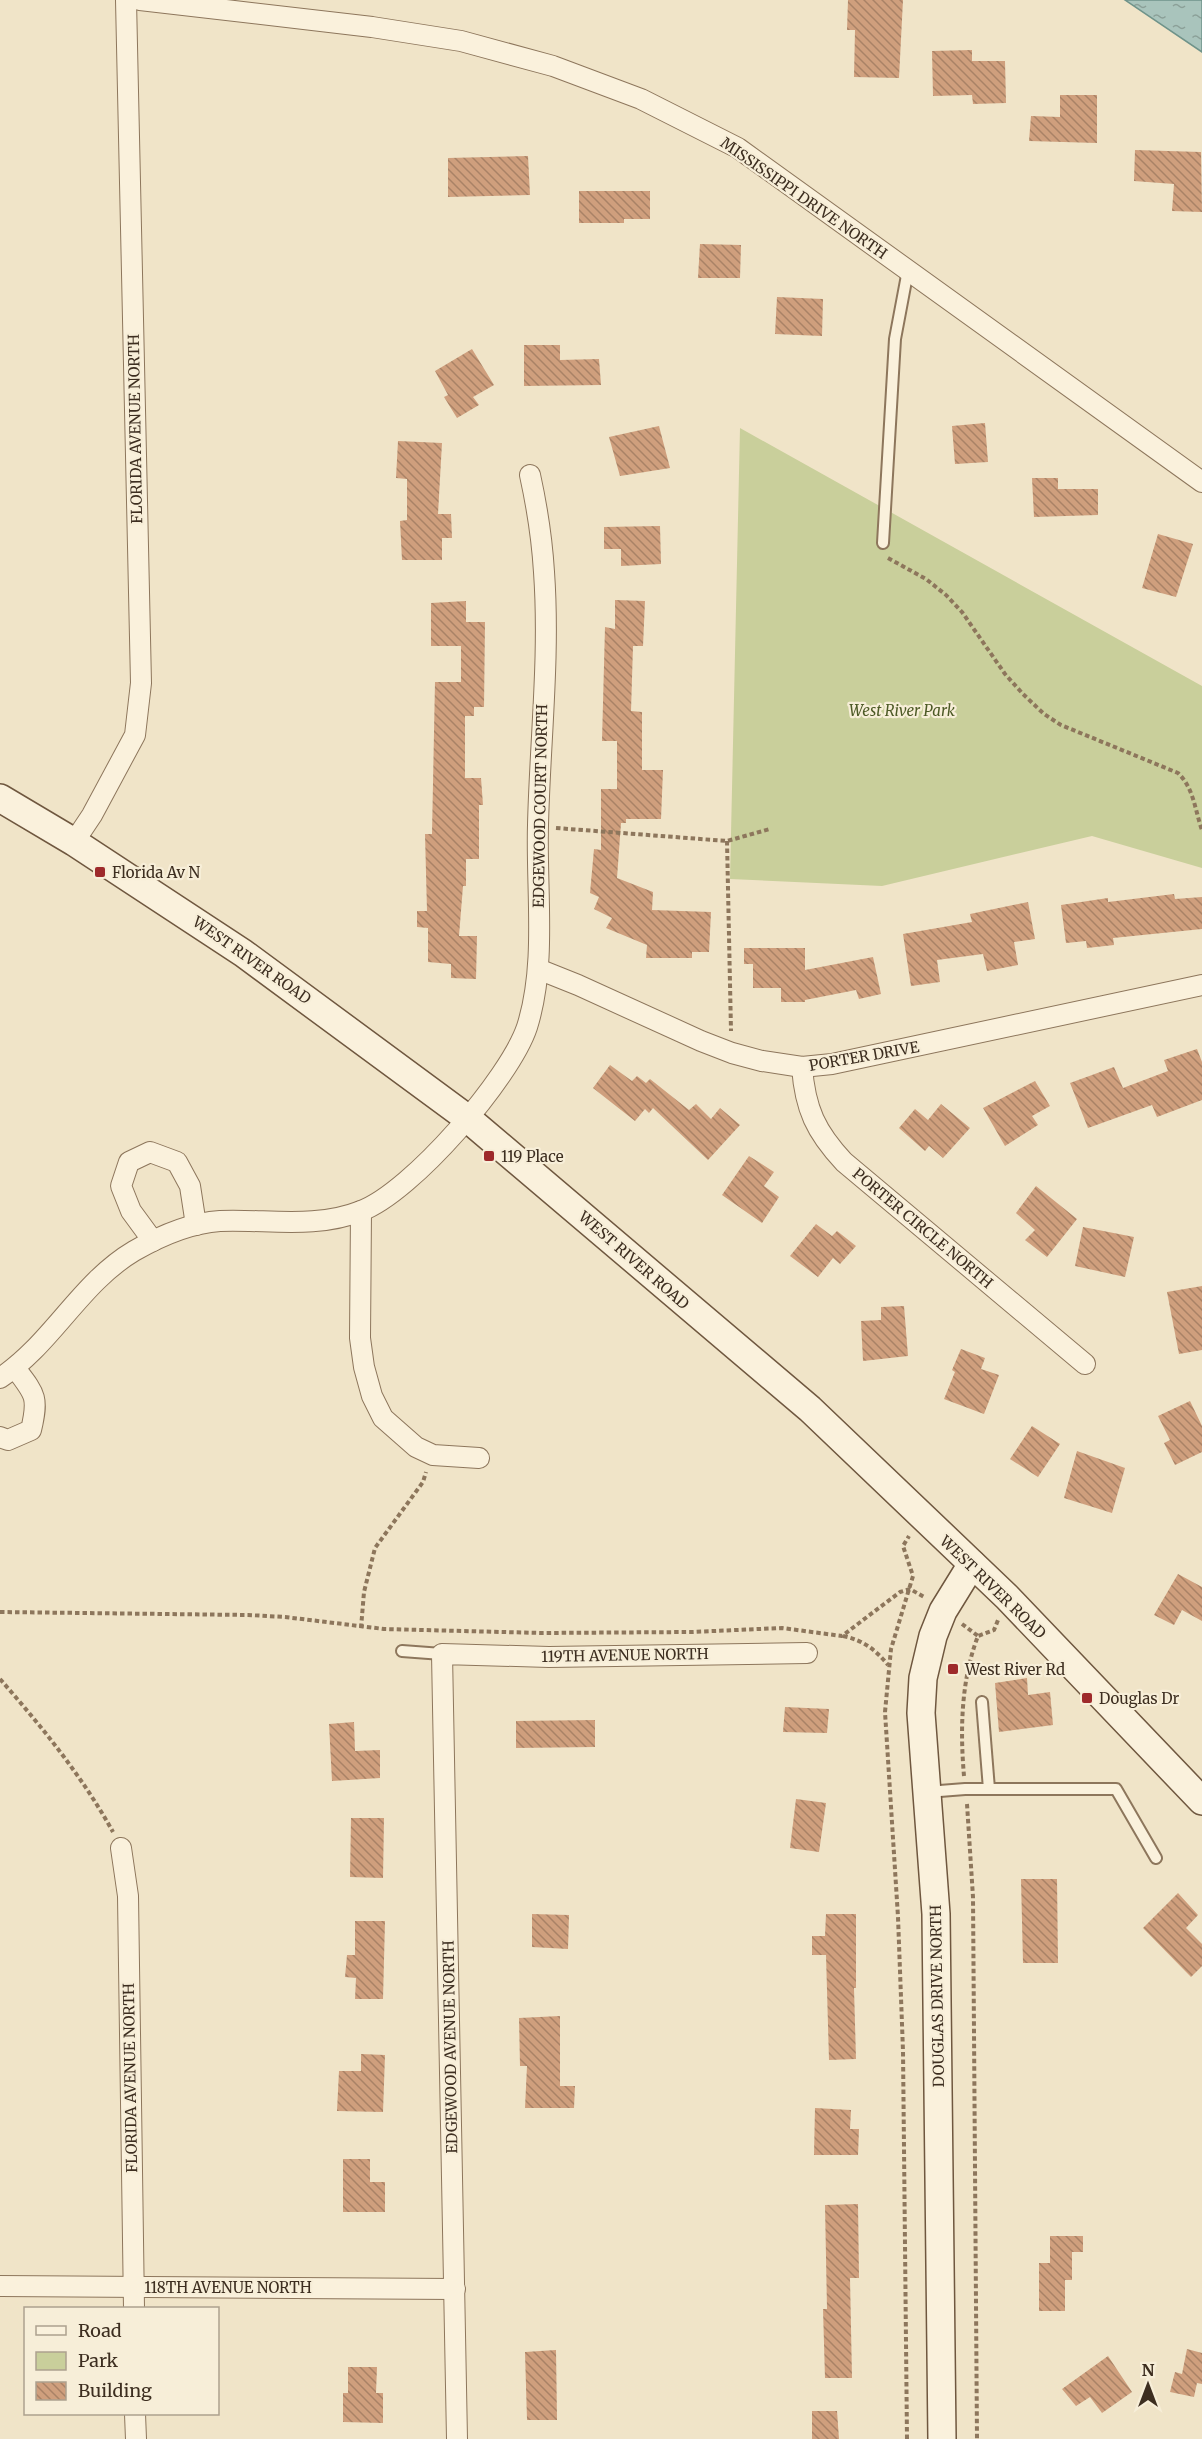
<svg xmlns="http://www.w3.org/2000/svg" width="1202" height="2439" font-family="Merriweather,serif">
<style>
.green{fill:#c9cf9b}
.water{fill:url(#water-ripples);stroke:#6f938a;stroke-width:1.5}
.building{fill:url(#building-back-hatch)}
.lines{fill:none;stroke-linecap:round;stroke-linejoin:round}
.lane-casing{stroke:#8d765c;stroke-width:14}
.street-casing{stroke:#8d765c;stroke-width:22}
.secondary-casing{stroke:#6f573f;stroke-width:30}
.path{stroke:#8d765c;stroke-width:4;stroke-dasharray:4.5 3;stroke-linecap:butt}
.lane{stroke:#faf1dc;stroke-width:10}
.street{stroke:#faf1dc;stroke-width:20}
.secondary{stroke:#faf1dc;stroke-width:27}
.poi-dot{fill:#9e2a2b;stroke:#f7eed8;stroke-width:2}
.labels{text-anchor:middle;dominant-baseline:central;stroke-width:4.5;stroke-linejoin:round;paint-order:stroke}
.street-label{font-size:15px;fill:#3d2e20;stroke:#f7eed8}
.park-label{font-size:15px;font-style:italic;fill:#4d5a26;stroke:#f7eed8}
.poi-label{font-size:15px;fill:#3d2e20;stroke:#f7eed8;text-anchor:start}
</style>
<defs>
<pattern id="water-ripples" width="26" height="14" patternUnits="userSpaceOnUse" patternTransform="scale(1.5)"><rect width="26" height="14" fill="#a9c4bc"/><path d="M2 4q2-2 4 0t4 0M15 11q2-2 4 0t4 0" fill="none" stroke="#8ba098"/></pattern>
<pattern id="building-back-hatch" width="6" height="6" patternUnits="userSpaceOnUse" patternTransform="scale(1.5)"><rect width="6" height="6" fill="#cf9f7d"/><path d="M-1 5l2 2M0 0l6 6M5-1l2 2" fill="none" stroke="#a98266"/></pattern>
</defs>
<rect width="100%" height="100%" fill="#f0e4c8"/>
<path class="green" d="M 740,428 L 1202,686 L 1202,868 L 1092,836 L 882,886 L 730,879 Z"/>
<path class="water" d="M 1125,0 L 1202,0 L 1202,52 Z"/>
<g class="building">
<path d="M 848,0 L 903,0 L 899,78 L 854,77 L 855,30 L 847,30 Z"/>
<path d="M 972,50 L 972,61 L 1005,61 L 1006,103 L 973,104 L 972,95 L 933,96 L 932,51 Z"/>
<path d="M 1060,95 L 1097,95 L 1097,143 L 1029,141 L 1031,116 L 1060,117 Z"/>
<path d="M 1135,150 L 1201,152 L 1202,212 L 1172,211 L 1174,184 L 1134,181 Z"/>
<path d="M 528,156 L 530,195 L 448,197 L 448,158 Z"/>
<path d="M 579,191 L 650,191 L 650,219 L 624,219 L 624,223 L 579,223 Z"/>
<path d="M 700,244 L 741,245 L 740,278 L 698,278 Z"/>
<path d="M 777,297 L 823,299 L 822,336 L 775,334 Z"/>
<path d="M 524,345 L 560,345 L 560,360 L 599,359 L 601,385 L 524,386 Z"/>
<path d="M 472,349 L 494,385 L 473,397 L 479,405 L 457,418 L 444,397 L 448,395 L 435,371 Z"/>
<path d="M 985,423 L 988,462 L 955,464 L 952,426 Z"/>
<path d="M 659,426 L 670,468 L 620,476 L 609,437 Z"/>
<path d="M 398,441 L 442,443 L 438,514 L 451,514 L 452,538 L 442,538 L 442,560 L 402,560 L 400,521 L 407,520 L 407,479 L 396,478 Z"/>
<path d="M 1032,478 L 1058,478 L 1058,489 L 1098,489 L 1098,515 L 1034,517 Z"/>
<path d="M 660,526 L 661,564 L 621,566 L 621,549 L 604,549 L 604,527 Z"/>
<path d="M 1158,534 L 1193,544 L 1176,597 L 1142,588 Z"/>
<path d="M 615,600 L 645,601 L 643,646 L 633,646 L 631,711 L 642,712 L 642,770 L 663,770 L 661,819 L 626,819 L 626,823 L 621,823 L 617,878 L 653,892 L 652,910 L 711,912 L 709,952 L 692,952 L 692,958 L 646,958 L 647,945 L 606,928 L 612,918 L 594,909 L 599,897 L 590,893 L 594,849 L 601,850 L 601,789 L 617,789 L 617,741 L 602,741 L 605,627 L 615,629 Z"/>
<path d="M 466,601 L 466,622 L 485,622 L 484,707 L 474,707 L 474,716 L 465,716 L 465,778 L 481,778 L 483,805 L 479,805 L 479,859 L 466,859 L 466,886 L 463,886 L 459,936 L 477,936 L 476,979 L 451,978 L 451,964 L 428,962 L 428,928 L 417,927 L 417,911 L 427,911 L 425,834 L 432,834 L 435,682 L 461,682 L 461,646 L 431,646 L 431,603 Z"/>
<path d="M 1174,894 L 1175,899 L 1202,897 L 1202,929 L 1113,938 L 1114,945 L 1087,948 L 1086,941 L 1066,943 L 1061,905 L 1108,898 L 1108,902 Z"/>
<path d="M 1028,902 L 1035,939 L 1014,942 L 1018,965 L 987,971 L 983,954 L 937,960 L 940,982 L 911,986 L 903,934 L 972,922 L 970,914 Z"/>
<path d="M 744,948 L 805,948 L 805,970 L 873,957 L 881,994 L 859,999 L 856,990 L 805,1000 L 805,1002 L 781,1002 L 781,988 L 753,988 L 753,964 L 744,964 Z"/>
<path d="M 1197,1049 L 1202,1062 L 1202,1100 L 1157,1117 L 1152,1105 L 1088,1128 L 1070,1083 L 1114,1067 L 1123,1088 L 1168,1071 L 1164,1060 Z"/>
<path d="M 610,1065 L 632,1081 L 637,1076 L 646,1083 L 650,1079 L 689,1110 L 696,1104 L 711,1119 L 720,1108 L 740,1125 L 708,1160 L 653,1108 L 649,1113 L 645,1109 L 635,1121 L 593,1088 Z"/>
<path d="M 1035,1081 L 1050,1106 L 1032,1116 L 1038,1125 L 1005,1146 L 983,1108 Z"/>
<path d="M 941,1104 L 970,1128 L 943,1158 L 929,1146 L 925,1151 L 899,1128 L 915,1109 L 928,1120 Z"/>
<path d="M 749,1156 L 774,1172 L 764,1186 L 779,1197 L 762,1223 L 722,1195 Z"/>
<path d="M 1036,1186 L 1077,1219 L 1047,1257 L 1025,1240 L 1035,1230 L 1016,1213 Z"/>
<path d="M 816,1224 L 832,1236 L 837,1231 L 856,1246 L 840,1264 L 833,1258 L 818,1277 L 790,1256 Z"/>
<path d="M 1083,1227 L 1134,1237 L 1125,1277 L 1075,1266 Z"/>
<path d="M 1202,1286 L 1202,1350 L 1179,1354 L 1167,1292 Z"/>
<path d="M 904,1306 L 908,1356 L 863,1361 L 861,1321 L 881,1320 L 881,1307 Z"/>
<path d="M 961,1349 L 985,1358 L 981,1369 L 999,1375 L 984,1414 L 944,1399 L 955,1372 L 952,1370 Z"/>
<path d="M 1190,1401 L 1202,1426 L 1202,1452 L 1175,1465 L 1164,1443 L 1170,1440 L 1158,1416 Z"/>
<path d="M 1032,1426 L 1060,1444 L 1038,1477 L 1010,1459 Z"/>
<path d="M 1077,1451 L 1125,1468 L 1112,1513 L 1064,1498 Z"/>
<path d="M 1178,1574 L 1202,1587 L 1202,1621 L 1182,1610 L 1174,1625 L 1154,1615 Z"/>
<path d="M 1027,1678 L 1028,1695 L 1050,1692 L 1053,1725 L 999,1732 L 995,1683 Z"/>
<path d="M 785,1707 L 829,1709 L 827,1733 L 783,1732 Z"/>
<path d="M 595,1720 L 595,1747 L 516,1748 L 516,1721 Z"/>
<path d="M 354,1722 L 355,1751 L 380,1750 L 380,1778 L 332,1781 L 329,1724 Z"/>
<path d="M 796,1799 L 826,1803 L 819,1852 L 790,1848 Z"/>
<path d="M 351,1818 L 384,1818 L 383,1878 L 350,1877 Z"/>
<path d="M 1021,1879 L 1057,1879 L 1058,1963 L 1023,1963 Z"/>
<path d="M 1178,1893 L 1198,1915 L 1186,1928 L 1202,1944 L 1202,1966 L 1191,1977 L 1143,1928 Z"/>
<path d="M 532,1914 L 569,1915 L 568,1949 L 532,1947 Z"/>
<path d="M 826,1914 L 856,1914 L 856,1988 L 854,1988 L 856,2059 L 829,2060 L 826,1955 L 812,1955 L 812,1936 L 825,1936 Z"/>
<path d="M 355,1921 L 385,1921 L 383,1999 L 355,1999 L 356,1978 L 345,1977 L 347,1955 L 355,1955 Z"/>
<path d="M 560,2016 L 560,2086 L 575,2086 L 574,2108 L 525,2108 L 527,2066 L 520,2066 L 519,2018 Z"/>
<path d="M 361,2054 L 385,2055 L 383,2112 L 337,2111 L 339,2071 L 361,2071 Z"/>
<path d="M 815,2108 L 851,2110 L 850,2129 L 859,2129 L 858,2155 L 814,2155 Z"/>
<path d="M 343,2159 L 370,2159 L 370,2182 L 385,2182 L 385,2212 L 343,2212 Z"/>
<path d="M 858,2204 L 859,2278 L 850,2278 L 852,2378 L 825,2378 L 823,2309 L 827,2309 L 825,2205 Z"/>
<path d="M 1050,2236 L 1083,2236 L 1083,2252 L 1072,2252 L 1072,2280 L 1065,2280 L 1065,2311 L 1039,2311 L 1039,2263 L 1050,2263 Z"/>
<path d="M 1187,2349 L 1202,2353 L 1202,2384 L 1197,2383 L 1194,2397 L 1170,2392 L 1175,2372 L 1182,2374 Z"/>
<path d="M 556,2350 L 557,2420 L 527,2420 L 525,2352 Z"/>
<path d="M 1108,2356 L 1132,2392 L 1102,2413 L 1090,2397 L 1076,2406 L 1062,2389 Z"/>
<path d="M 348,2367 L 377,2367 L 376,2393 L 383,2393 L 383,2423 L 343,2422 L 343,2393 L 348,2393 Z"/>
<path d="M 812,2411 L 837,2411 L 839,2439 L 812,2439 Z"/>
</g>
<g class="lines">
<g class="lane-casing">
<g id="lane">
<path d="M 883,543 L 895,339 L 908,270"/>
<path d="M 402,1651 L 442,1654"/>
<path d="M 982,1702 L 989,1789"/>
<path d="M 927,1792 L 965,1789 L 1116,1789 L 1156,1858"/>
</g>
</g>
<g class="street-casing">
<g id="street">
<path d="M 140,0 L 372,27 L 461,41 L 553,66 L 641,99 L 738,148 L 1202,482"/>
<path d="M 74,842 L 92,815 L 135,735 L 141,683 L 126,0"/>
<path d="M 538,969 L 578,985 L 701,1041 L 732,1053 L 762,1061 L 802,1067 L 832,1064 L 1202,985"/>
<path d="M 802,1067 C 805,1109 816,1132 844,1162 L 1085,1364"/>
<path d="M 361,1211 L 360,1338 L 364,1367 L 372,1396 L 383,1418 L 416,1447 L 433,1455 L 479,1458"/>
<path d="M 153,1241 L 131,1211 L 121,1186 L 129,1162 L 150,1152 L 177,1162 L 190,1186 L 196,1225"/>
<path d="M 0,1378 C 52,1344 80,1283 134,1251 C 160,1236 189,1223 220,1221 C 267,1219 316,1229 361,1211 C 412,1192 510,1078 527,1027 C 547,964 536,890 538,825 C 540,741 550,656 544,572 C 542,539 537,507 530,475"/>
<path d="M 0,1437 L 8,1440 L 31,1430 C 39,1397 35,1394 15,1368"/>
<path d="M 121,1848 L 128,1896 L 134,2308"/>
<path d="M 0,2286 L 455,2289"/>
<path d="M 135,2414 L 136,2439"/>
<path d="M 457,2439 L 442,1654 L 549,1657 L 807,1653"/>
</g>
</g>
<g class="secondary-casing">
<g id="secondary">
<path d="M 0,798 L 74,842 L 243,953 L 467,1118 L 810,1409 L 1007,1597 L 1202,1801"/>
<path d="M 942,2439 L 936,1914 L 921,1713 L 923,1678 L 933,1636 L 943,1611 L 972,1564"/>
</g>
</g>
<g class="path">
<path d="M 888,558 L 926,579 L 946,595 L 962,612 L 1005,674 L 1023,694 L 1044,714 L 1061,725 L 1178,773 C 1194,788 1195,811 1202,830"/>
<path d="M 556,828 L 727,841 L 770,829"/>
<path d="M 727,841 L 731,1031"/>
<path d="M 0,1612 L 248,1615 L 285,1617 L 384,1629 L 542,1633 L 691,1632 L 782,1628 L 842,1636 L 900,1592 L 910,1589 L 924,1597"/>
<path d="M 962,1624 L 978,1636"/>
<path d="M 361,1628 L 364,1592 L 375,1548 L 423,1482 L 426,1472"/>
<path d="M 843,1636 C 863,1640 876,1650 888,1665"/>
<path d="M 0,1679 C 42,1727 82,1776 113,1832"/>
<path d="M 964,1776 C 960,1730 961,1680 978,1636 L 994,1630 L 998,1620"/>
<path d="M 967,1804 L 973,1897 L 977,2439"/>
<path d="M 907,2439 L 903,2051 L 898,1917 L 885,1712 L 891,1649 L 913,1576 L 903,1546 L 909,1536"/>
</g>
<use href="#lane" class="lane"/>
<use href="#street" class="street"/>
<use href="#secondary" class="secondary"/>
</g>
<g class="poi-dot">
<rect x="94" y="866" width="12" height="12" rx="3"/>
<rect x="483" y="1150" width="12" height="12" rx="3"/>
<rect x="947" y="1663" width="12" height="12" rx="3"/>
<rect x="1081" y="1692" width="12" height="12" rx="3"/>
</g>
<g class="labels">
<g class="street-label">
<text transform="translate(804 198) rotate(35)">MISSISSIPPI DRIVE NORTH</text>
<text transform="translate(135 429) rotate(-91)">FLORIDA AVENUE NORTH</text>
<text transform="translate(540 806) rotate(-89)">EDGEWOOD COURT NORTH</text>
<text transform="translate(252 960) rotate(35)">WEST RIVER ROAD</text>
<text transform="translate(864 1056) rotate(-10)">PORTER DRIVE</text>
<text transform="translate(923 1228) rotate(40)">PORTER CIRCLE NORTH</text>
<text transform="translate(634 1260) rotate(41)">WEST RIVER ROAD</text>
<text transform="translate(993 1587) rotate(44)">WEST RIVER ROAD</text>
<text transform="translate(625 1655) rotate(-1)">119TH AVENUE NORTH</text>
<text transform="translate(937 1996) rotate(-91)">DOUGLAS DRIVE NORTH</text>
<text transform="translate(450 2047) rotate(-91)">EDGEWOOD AVENUE NORTH</text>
<text transform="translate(130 2078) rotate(-91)">FLORIDA AVENUE NORTH</text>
<text x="228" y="2287">118TH AVENUE NORTH</text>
</g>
<g class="park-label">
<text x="902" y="710">West River Park</text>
</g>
<g class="poi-label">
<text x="112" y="872">Florida Av N</text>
<text x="501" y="1156">119 Place</text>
<text x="965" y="1669">West River Rd</text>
<text x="1099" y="1698">Douglas Dr</text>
</g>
</g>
<rect x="24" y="2307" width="195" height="108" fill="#f7eed8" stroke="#ada18e" stroke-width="1.5"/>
<rect x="36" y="2326" width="30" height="9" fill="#faf1dc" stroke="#ada18e" stroke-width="1.5"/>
<text x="78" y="2337" font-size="18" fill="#3d2e20">Road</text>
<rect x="36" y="2352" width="30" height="18" fill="#c9cf9b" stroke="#ada18e" stroke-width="1.5"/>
<text x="78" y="2367" font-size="18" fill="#3d2e20">Park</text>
<rect x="36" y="2382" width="30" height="18" fill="url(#building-back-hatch)" stroke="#ada18e" stroke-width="1.5"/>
<text x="78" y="2397" font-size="18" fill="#3d2e20">Building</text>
<g transform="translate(1148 2385)" stroke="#f7eed8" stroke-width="4.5" paint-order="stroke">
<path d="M0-4.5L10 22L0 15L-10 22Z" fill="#3d2e20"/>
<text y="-9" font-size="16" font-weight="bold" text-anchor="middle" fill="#3d2e20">N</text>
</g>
</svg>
